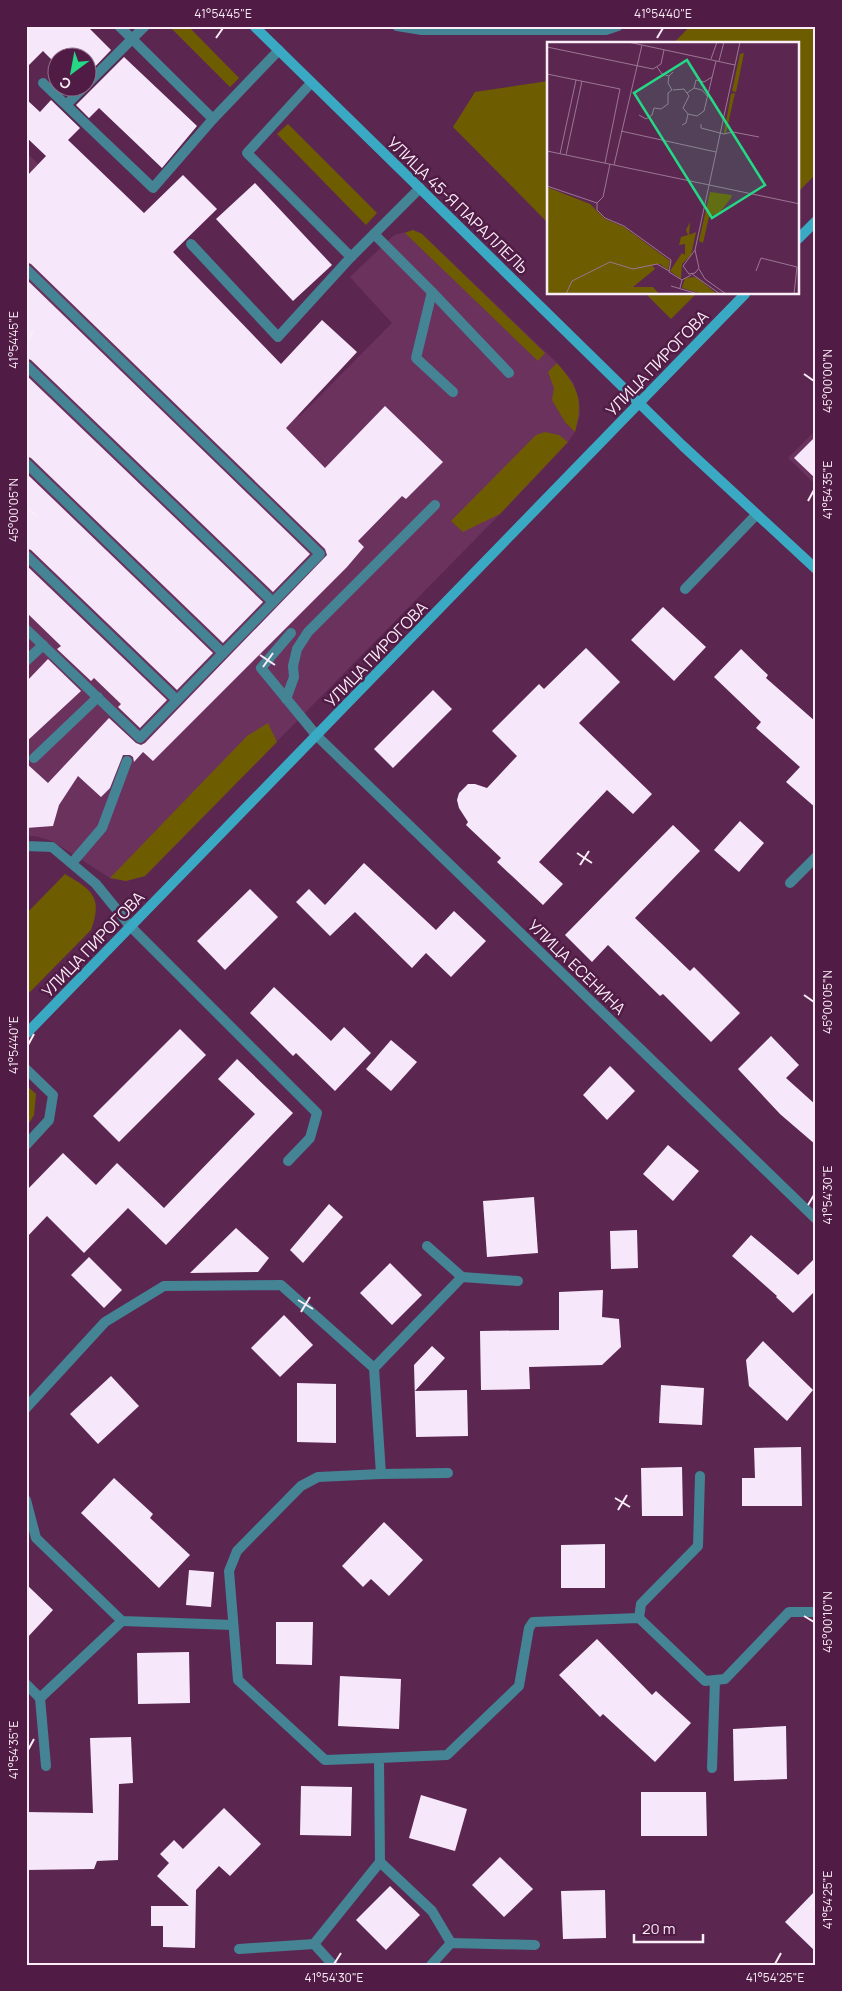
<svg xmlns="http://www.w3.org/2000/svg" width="842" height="1991" font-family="Manrope,sans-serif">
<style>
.built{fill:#6b325e}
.green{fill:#6e5c00}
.building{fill:#f6e7fb}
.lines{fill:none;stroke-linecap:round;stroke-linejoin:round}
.service{stroke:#448494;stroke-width:10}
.minor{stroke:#448494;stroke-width:10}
.secondary{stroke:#3aaac4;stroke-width:10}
.ticks{fill:none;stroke:#fbedf7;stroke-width:2}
.labels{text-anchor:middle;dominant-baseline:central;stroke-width:5;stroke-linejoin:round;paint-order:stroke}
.street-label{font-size:16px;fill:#fbedf7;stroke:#501c45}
.inset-road{fill:none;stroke:#9b7693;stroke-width:1}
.view{fill:#24d886;fill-opacity:0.15;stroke:#24d886;stroke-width:2.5}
.inset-edge{fill:none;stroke:#fbedf7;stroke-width:2.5}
.neatline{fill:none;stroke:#fbedf7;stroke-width:2}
.ticks-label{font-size:12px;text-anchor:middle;fill:#fbedf7}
</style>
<rect width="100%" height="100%" fill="#5b2750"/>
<g class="built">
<path d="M 26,152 L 292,414 L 300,416 L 392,323 L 350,277 L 394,235 L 413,230 L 422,234 L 557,363 L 573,382 L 579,400 L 580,415 L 575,432 L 568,442 L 500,514 L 145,876 L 126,881 L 110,878 L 52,841 L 35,836 L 26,836 Z"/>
<path d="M 816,430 L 816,485 L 788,458 Z"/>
</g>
<g class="green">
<path d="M 169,26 L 188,26 L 239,78 L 230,87 Z"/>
<path d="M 690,26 L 816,26 L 816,174 L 798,192 L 798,44 L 673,44 Z"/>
<path d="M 548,81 L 548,223 L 453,127 L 475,92 Z"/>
<path d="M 288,124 L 377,213 L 366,225 L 277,134 Z"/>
<path d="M 413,230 L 422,234 L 545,353 L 538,361 L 405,233 Z"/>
<path d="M 646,294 L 696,294 L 671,319 Z"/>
<path d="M 557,363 C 578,388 584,399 575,432 L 565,422 L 552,400 L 554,388 L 548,372 Z"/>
<path d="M 545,432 L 559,435 L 568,442 L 500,514 L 463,532 L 451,521 L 536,435 Z"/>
<path d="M 268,723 L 277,742 L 145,876 L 126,881 L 110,878 L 247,736 Z"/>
<path d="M 65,874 C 92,890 103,897 91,930 L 26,996 L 26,914 Z"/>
<path d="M 26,1085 L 36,1094 L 34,1115 L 26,1128 Z"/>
</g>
<g class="building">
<path d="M 26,26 L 87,26 L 111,50 L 88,74 L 88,58 L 58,58 L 58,66 L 43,51 L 26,68 Z"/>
<path d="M 124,57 L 197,126 L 162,168 L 99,108 L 89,118 L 76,105 Z"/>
<path d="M 26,99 L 40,112 L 51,100 L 80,128 L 68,140 L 144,213 L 183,175 L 217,209 L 173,252 L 281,364 L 322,320 L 357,352 L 286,428 L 325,468 L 385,406 L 443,462 L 406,499 L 402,496 L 358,541 L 364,547 L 347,567 L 153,761 L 143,752 L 134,762 L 133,757 L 130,755 L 123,755 L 110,788 L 101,797 L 78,776 L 59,805 L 53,826 L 26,828 L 26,763 L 48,783 L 109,718 L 136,743 L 141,745 L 145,743 L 327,555 L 325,549 L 31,264 L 26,262 L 26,177 L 46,156 L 26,137 Z"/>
<path d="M 255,183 L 332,265 L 293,301 L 216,219 Z"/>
<path d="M 26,279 L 310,554 L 273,592 L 31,360 L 26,358 Z"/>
<path d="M 26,375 L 263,602 L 223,643 L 31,458 L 26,456 Z"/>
<path d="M 816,436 L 816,479 L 794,458 Z"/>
<path d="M 26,473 L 213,653 L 177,690 L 31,550 L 26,548 Z"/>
<path d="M 26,565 L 167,700 L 140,728 L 118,707 L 121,704 L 94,678 L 91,681 L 57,649 L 61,646 L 26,612 Z"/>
<path d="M 663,607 L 706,647 L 674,681 L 631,640 Z"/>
<path d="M 586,648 L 620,682 L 579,723 L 652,794 L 633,814 L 607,790 L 539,862 L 563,884 L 543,905 L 497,862 L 501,858 L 466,825 L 468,822 L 459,808 L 457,800 L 459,793 L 468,784 L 475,784 L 487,788 L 517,756 L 492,731 L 539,684 L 544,689 Z"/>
<path d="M 741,649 L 768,675 L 766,678 L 816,722 L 816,808 L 786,782 L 800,767 L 756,728 L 761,722 L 714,677 Z"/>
<path d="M 48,659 L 81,691 L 26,742 L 26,682 Z"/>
<path d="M 433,690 L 452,709 L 393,768 L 374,749 Z"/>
<path d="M 740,821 L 764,843 L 739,872 L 714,850 Z"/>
<path d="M 673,825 L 700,851 L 635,918 L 690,971 L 694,967 L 740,1013 L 711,1042 L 663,994 L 660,996 L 608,945 L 592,962 L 565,935 Z"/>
<path d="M 364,863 L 436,930 L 454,911 L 486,941 L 451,977 L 426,953 L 412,968 L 355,912 L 330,936 L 296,902 L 309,889 L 325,905 Z"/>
<path d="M 250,889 L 278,917 L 225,970 L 197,941 Z"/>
<path d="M 274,987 L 331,1041 L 344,1027 L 371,1053 L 335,1091 L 296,1053 L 293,1056 L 250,1013 Z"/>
<path d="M 180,1029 L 206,1055 L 119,1142 L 93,1116 Z"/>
<path d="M 771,1036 L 799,1065 L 786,1078 L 816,1105 L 816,1145 L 780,1114 L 738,1069 Z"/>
<path d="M 391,1040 L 417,1062 L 391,1091 L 366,1069 Z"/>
<path d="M 237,1059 L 293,1113 L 166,1245 L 128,1208 L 84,1253 L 47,1216 L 26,1238 L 26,1191 L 63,1153 L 96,1185 L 117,1163 L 164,1208 L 255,1114 L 218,1079 Z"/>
<path d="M 610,1066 L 635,1091 L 607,1120 L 583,1095 Z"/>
<path d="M 668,1145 L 699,1171 L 673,1201 L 643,1174 Z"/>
<path d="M 534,1197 L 538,1253 L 487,1257 L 483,1201 Z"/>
<path d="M 329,1204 L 343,1217 L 303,1263 L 290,1250 Z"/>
<path d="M 236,1228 L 269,1258 L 258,1272 L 190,1273 Z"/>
<path d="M 637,1230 L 638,1268 L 611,1269 L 610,1231 Z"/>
<path d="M 751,1235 L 798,1275 L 816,1257 L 816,1290 L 793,1313 L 776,1297 L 777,1296 L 732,1256 Z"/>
<path d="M 89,1257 L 122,1290 L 104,1308 L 71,1275 Z"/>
<path d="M 390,1263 L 422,1295 L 392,1325 L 360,1293 Z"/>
<path d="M 603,1290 L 602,1317 L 619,1319 L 621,1347 L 602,1365 L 529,1367 L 530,1389 L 481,1390 L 480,1331 L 559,1330 L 559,1292 Z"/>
<path d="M 284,1315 L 313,1345 L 280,1377 L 251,1348 Z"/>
<path d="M 763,1341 L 813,1390 L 787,1421 L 749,1386 L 746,1360 Z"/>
<path d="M 432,1346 L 445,1358 L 415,1391 L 467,1390 L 468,1436 L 416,1437 L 414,1365 Z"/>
<path d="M 111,1376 L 139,1406 L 98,1444 L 70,1414 Z"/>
<path d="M 297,1383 L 336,1384 L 336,1443 L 297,1442 Z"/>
<path d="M 661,1385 L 704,1388 L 702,1425 L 659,1423 Z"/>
<path d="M 801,1447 L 802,1506 L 742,1506 L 742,1478 L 755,1478 L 754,1448 Z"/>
<path d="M 682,1467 L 683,1516 L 642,1516 L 641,1468 Z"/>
<path d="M 114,1478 L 153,1514 L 150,1518 L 190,1555 L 159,1588 L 81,1513 Z"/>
<path d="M 384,1522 L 423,1560 L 389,1596 L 371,1579 L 363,1587 L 342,1566 Z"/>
<path d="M 605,1544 L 605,1588 L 561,1588 L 561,1545 Z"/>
<path d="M 189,1570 L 214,1572 L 211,1607 L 186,1605 Z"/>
<path d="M 26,1584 L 53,1610 L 26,1639 Z"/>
<path d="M 276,1622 L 313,1622 L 312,1665 L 276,1664 Z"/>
<path d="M 597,1639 L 652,1695 L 656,1691 L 691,1723 L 655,1762 L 603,1714 L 600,1717 L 559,1675 Z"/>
<path d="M 189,1652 L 190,1703 L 138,1704 L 137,1653 Z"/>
<path d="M 340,1676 L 401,1679 L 399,1729 L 338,1726 Z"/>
<path d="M 786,1726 L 787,1779 L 734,1781 L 733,1729 Z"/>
<path d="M 131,1737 L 133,1783 L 119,1784 L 118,1860 L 97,1861 L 94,1869 L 26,1870 L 26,1812 L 93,1813 L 90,1738 Z"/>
<path d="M 301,1786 L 352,1787 L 351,1836 L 300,1835 Z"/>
<path d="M 641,1792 L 706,1792 L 707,1836 L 641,1836 Z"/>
<path d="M 421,1795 L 467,1809 L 455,1851 L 409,1838 Z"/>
<path d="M 224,1808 L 261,1844 L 230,1876 L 219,1866 L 196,1890 L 195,1948 L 163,1947 L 163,1926 L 151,1926 L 151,1906 L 189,1906 L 157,1876 L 169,1863 L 160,1854 L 174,1840 L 183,1849 Z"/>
<path d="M 500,1857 L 533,1889 L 504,1917 L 472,1885 Z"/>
<path d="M 390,1886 L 420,1915 L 386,1950 L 356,1920 Z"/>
<path d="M 605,1890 L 606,1938 L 563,1939 L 561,1891 Z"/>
<path d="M 816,1890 L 816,1952 L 785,1922 Z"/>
</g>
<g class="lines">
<g class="service">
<path d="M 119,26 L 213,119"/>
<path d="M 397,26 L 422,30 L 606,30 L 618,26"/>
<path d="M 43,83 L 153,188 L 213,119 L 279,50"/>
<path d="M 88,83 L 145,26"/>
<path d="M 311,83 L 247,153 L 351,257"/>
<path d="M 67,104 L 83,88"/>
<path d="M 374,234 L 432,292 L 509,373"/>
<path d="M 191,244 L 278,337 L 351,257 L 420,188"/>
<path d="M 26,269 L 320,554 L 140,738 L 26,629"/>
<path d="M 432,292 L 416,358 L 453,392"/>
<path d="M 26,365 L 273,602"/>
<path d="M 26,463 L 223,653"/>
<path d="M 26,555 L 177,700"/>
<path d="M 685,589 L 756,515"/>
<path d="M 291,633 L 261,668 L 317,736"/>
<path d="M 26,661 L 43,645"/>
<path d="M 286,699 L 294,677 L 293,666 L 297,649 L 308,632 L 435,505"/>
<path d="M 34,758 L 98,697"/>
<path d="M 72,863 L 102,828 L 127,761"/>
<path d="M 790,883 L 816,857"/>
<path d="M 26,1069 L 53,1095 L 49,1120 L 26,1145"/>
<path d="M 427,1246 L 462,1277"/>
<path d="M 381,1474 L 448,1473"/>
<path d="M 639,1618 L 641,1604 L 698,1546 L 700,1476"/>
<path d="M 40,1698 L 46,1766"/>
<path d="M 712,1768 L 715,1680"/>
</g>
<g class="minor">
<path d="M 317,736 L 816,1219"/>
<path d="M 26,846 L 52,847 L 96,884 L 130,926 L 317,1113 L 310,1138 L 288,1161"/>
<path d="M 26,1408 L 105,1322 L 164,1286 L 281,1285 L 374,1368"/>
<path d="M 26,1500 L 36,1538 L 122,1621 L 233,1625"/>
<path d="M 26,1684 L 40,1698 L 122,1621"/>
<path d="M 379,1758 L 325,1760 L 238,1680 L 229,1571 L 237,1551 L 301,1486 L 318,1477 L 381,1474 L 374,1368 L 462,1277 L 518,1281"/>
<path d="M 380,1862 L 432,1911 L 451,1943"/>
<path d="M 314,1944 L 380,1862 L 379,1758 L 447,1755 L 519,1686 L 529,1628 L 533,1622 L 639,1618 L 705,1681 L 725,1679 L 789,1612 L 816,1612"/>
<path d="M 239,1949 L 314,1944 L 333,1965"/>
<path d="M 431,1965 L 451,1943 L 535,1945"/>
</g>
<g class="secondary">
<path d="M 254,26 L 683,446 L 816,569"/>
<path d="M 798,239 L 816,221"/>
<path d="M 26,1034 L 745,294"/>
</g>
</g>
<path class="ticks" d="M 216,38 L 223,28M 657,38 L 663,28M 28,340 L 34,329M 804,374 L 814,381M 808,501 L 814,490M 28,510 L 38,516M 260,655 L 275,665M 263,667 L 273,653M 577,853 L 592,863M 580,865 L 589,851M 804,995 L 814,1002M 28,1045 L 34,1034M 808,1205 L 814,1195M 298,1300 L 313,1309M 301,1312 L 310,1297M 615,1498 L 630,1507M 618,1510 L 627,1495M 804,1616 L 814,1622M 28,1750 L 34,1739M 808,1910 L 814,1900M 334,1964 L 341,1953M 775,1964 L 781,1953"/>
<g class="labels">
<g class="street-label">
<text transform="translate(458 205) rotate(44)">УЛИЦА 45-Я ПАРАЛЛЕЛЬ</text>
<text transform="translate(657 363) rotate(-46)">УЛИЦА ПИРОГОВА</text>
<text transform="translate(376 654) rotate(-46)">УЛИЦА ПИРОГОВА</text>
<text transform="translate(93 944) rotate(-46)">УЛИЦА ПИРОГОВА</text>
<text transform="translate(577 967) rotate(44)">УЛИЦА ЕСЕНИНА</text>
</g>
</g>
<g transform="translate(547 42)">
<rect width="252" height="252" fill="#5b2750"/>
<path d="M 197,11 L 189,50 L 185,49 L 193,12 ZM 188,51 L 179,91 L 177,91 L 184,52 ZM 0,145 L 43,162 L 58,177 L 77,185 L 123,219 L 121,228 L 113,222 L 105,223 L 108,227 L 86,245 L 106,245 L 112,252 L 0,252 ZM 163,150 L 185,153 L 184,156 L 173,170 L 162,175 L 156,201 L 152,199 ZM 143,180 L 142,193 L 149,190 L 144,213 L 135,222 L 134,237 L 123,229 L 135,211 L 138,213 L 138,202 L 132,203 L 134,195 L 141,193 L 139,188 ZM 147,235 L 150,236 L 170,252 L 155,252 L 135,246 L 138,236 Z" fill="#6e5c00"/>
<path class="inset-road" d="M 81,0 L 188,23M 0,5 L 106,27 L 114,22 L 117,8M 164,17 L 170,0M 172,19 L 177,0M 110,25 L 115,32 L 122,34 L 126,30M 0,32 L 73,47 L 58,121M 147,46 L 149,38 L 157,40 L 165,35M 126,48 L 137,47 L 142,54 L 136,66 L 141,72 L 139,81 L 135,83M 140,51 L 147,46 L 155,48 L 161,55M 141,72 L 150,74 L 157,69 L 169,19M 92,73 L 99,77 L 105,73 L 107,66 L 114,67 L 121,62 L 121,51 L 125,48 L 121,41 L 122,34M 154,82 L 154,86 L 177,92 L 186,90 L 212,95M 74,89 L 169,110M 0,109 L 253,162M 13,112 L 29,38M 19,113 L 35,39M 67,123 L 95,3M 0,144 L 50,161 L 56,155 L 63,122M 50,161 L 50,168 L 58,176 L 77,184 L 124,218 L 122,230 L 135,238M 148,208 L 136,224 L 142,232 L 148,231 L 152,226 L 148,208 L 193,0M 152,227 L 158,237 L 179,252M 209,229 L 214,216 L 250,225 L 247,252M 145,232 L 173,252M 124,244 L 151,252M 133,246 L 135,238 L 144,233M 19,252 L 25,239 L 63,220 L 86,227 L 110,222 L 122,229"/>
<path class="view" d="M 140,18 L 218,143 L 165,176 L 87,51 Z"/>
<rect width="252" height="252" class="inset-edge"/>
</g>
<rect width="842" height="1991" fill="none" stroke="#501c45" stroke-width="55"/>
<g transform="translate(72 72) rotate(212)"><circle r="24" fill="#501c45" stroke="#94708c"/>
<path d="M0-4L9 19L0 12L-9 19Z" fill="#24d886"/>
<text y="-8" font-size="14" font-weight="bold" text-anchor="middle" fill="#fbedf7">С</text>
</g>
<path d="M634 1934v8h69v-8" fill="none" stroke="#fbedf7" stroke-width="2.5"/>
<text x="642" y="1934" font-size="15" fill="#fbedf7" stroke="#501c45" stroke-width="4" paint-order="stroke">20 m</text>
<rect x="28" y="28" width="786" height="1936" class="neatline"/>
<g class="ticks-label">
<text x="223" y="18">41°54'45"E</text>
<text x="663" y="18">41°54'40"E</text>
<text transform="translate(14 340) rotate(-90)" y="4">41°54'45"E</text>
<text transform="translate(828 381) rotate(-90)" y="4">45°00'00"N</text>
<text transform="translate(828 490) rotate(-90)" y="4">41°54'35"E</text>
<text transform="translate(14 510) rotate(-90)" y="4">45°00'05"N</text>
<text transform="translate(828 1002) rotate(-90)" y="4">45°00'05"N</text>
<text transform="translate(14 1045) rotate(-90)" y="4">41°54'40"E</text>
<text transform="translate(828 1195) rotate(-90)" y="4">41°54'30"E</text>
<text transform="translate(828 1622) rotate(-90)" y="4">45°00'10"N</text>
<text transform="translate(14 1750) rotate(-90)" y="4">41°54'35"E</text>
<text transform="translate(828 1900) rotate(-90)" y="4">41°54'25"E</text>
<text x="334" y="1982">41°54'30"E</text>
<text x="775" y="1982">41°54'25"E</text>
</g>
</svg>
